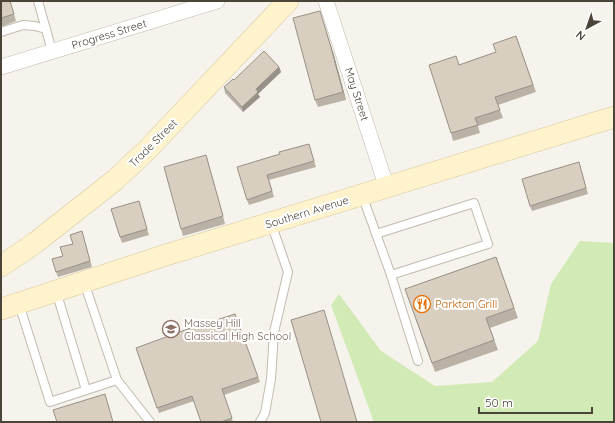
<svg xmlns="http://www.w3.org/2000/svg" width="615" height="423" font-family="Quicksand,sans-serif">
<style>
.green{fill:#d2eab5}
.lines{fill:none;stroke-linecap:round;stroke-linejoin:round}
.lane-casing{stroke:#c2bbae;stroke-width:10}
.street-casing{stroke:#c2bbae;stroke-width:16}
.secondary-casing{stroke:#d6c79b;stroke-width:22}
.lane{stroke:#fff;stroke-width:8}
.street{stroke:#fff;stroke-width:15}
.secondary{stroke:#fff3cd;stroke-width:21}
.wall{fill:#bab2a6}
.shaded-wall{fill:#979187}
.building{fill:#d8cfc1;stroke:#979187}
.labels{text-anchor:middle;dominant-baseline:central;stroke-width:4;stroke-linejoin:round;paint-order:stroke}
.street-label{font-size:11px;fill:#4b4439;stroke:#fff}
.food-label{font-size:11px;fill:#c56008;stroke:#fff;text-anchor:start}
.education-label{font-size:11px;fill:#785e54;stroke:#fff;text-anchor:start}
</style>
<rect width="100%" height="100%" fill="#f6f3ec"/>
<path class="green" d="M 580,241 L 614,243 L 614,421 L 612,422 L 374,422 L 331,305 L 339,294 L 381,351 L 435,386 L 492,382 L 538,341 L 551,284 Z"/>
<g class="lines">
<g class="lane-casing">
<g id="lane">
<path d="M 38,1 L 52,51"/>
<path d="M 1,32 L 23,25 L 35,26 L 46,29"/>
<path d="M 362,195 L 391,275 L 418,361"/>
<path d="M 376,234 L 474,203 L 488,244 L 391,275"/>
<path d="M 84,282 L 117,380 L 150,422"/>
<path d="M 56,291 L 86,390"/>
<path d="M 19,304 L 50,402 L 117,380"/>
<path d="M 260,422 L 265,413 L 271,379 L 274,332 L 288,272 L 271,223"/>
</g>
</g>
<g class="street-casing">
<g id="street">
<path d="M 326,1 L 387,188"/>
<path d="M 1,67 L 217,1"/>
</g>
</g>
<g class="secondary-casing">
<g id="secondary">
<path d="M 1,266 L 35,243 L 115,180 L 148,149 L 288,1"/>
<path d="M 1,309 L 166,255 L 614,117"/>
</g>
</g>
<use href="#lane" class="lane"/>
<use href="#street" class="street"/>
<use href="#secondary" class="secondary"/>
</g>
<g class="wall">
<path d="M 1,1 L 10,1 L 16,21 L 1,27 Z"/>
<path d="M 516,36 L 536,92 L 498,105 L 503,118 L 478,126 L 480,133 L 453,141 L 451,133 L 459,65 L 496,52 Z"/>
<path d="M 333,52 L 346,100 L 318,107 L 315,100 Z"/>
<path d="M 279,67 L 281,72 L 258,94 L 260,97 L 243,112 L 225,93 L 224,87 L 234,80 Z"/>
<path d="M 309,144 L 316,167 L 269,180 L 274,197 L 249,205 L 247,200 L 280,154 Z"/>
<path d="M 206,155 L 208,163 L 225,224 L 183,236 L 181,229 Z"/>
<path d="M 579,162 L 588,194 L 532,211 L 530,206 Z"/>
<path d="M 140,206 L 149,235 L 122,243 L 120,237 Z"/>
<path d="M 82,231 L 92,267 L 58,277 L 56,272 L 73,244 Z"/>
<path d="M 496,257 L 518,318 L 490,328 L 498,350 L 435,372 L 405,289 Z"/>
<path d="M 235,314 L 260,382 L 224,395 L 233,422 L 201,422 L 194,401 L 159,413 L 136,348 Z"/>
</g>
<g class="shaded-wall">
<path d="M 322,19 L 333,52 L 346,100 L 343,92 Z"/>
<path d="M 279,67 L 281,72 L 258,94 L 260,97 L 243,112 L 242,107 L 256,89 Z"/>
<path d="M 206,155 L 208,163 L 225,224 L 223,216 Z"/>
</g>
<g class="building">
<path d="M 1,1 L 10,1 L 14,14 L 1,18 Z"/>
<path d="M 320,11 L 330,44 L 343,92 L 315,100 L 293,18 Z"/>
<path d="M 516,36 L 533,85 L 495,97 L 500,110 L 475,118 L 478,125 L 451,133 L 429,65 L 456,56 L 459,65 L 496,52 L 493,44 Z"/>
<path d="M 264,51 L 279,67 L 256,89 L 258,92 L 242,107 L 224,87 L 233,79 L 234,80 Z"/>
<path d="M 309,144 L 314,161 L 267,175 L 272,191 L 247,200 L 237,167 L 280,154 L 279,152 Z"/>
<path d="M 206,155 L 223,216 L 181,229 L 164,167 Z"/>
<path d="M 579,162 L 586,188 L 530,206 L 522,179 Z"/>
<path d="M 139,201 L 147,229 L 120,237 L 111,209 Z"/>
<path d="M 82,231 L 90,261 L 56,272 L 52,259 L 63,256 L 60,247 L 73,244 L 70,235 Z"/>
<path d="M 496,257 L 514,308 L 486,318 L 494,340 L 432,363 L 405,289 Z"/>
<path d="M 324,310 L 357,422 L 321,422 L 291,320 Z"/>
<path d="M 235,314 L 258,377 L 222,389 L 232,418 L 221,422 L 201,422 L 192,396 L 157,408 L 136,348 L 204,323 L 204,324 Z"/>
<path d="M 105,394 L 113,422 L 57,422 L 53,410 Z"/>
</g>
<defs>
<g id="restaurant-ring" transform="scale(0.9)"><circle r="9.5" fill="#fff" stroke="#e8710a" stroke-width="1.5"/><path d="M-5-6h1v4h1v-4h1v4h1v-4h1v5L-1.5 .5V6h-2V.5L-5-1ZM5-6V6H3V1.5H1.5Q1.5-4 5-6Z" fill="#e8710a"/></g>
<g id="school-ring" transform="scale(0.9)"><circle r="9.5" fill="#fff" stroke="#8d6e63" stroke-width="1.5"/><path d="M0-5L7-2L0 1L-7-2ZM-4 1L0 2.5L4 1V4Q0 6-4 4Z" fill="#8d6e63"/></g>
</defs>
<g fill-rule="evenodd">
<use href="#restaurant-ring" x="422" y="304"/>
<use href="#school-ring" x="171" y="329"/>
</g>
<g class="labels">
<g class="street-label">
<text transform="translate(109 34) rotate(-17)">Progress Street</text>
<text transform="translate(357 94) rotate(72)">May Street</text>
<text transform="translate(153 143) rotate(-45)">Trade Street</text>
<text transform="translate(307 212) rotate(-17)">Southern Avenue</text>
</g>
<g class="food-label">
<text x="435" y="304">Parkton Grill</text>
</g>
<g class="education-label">
<text x="184" y="323">Massey Hill<tspan x="184" dy="13">Classical High School</tspan></text>
</g>
</g>
<rect width="615" height="423" fill="none" stroke="#4b4439" stroke-width="4"/>
<g transform="translate(587 28) rotate(220)" stroke="#ffffff" stroke-width="3" paint-order="stroke">
<path d="M0-3L7 15L0 10L-7 15Z" fill="#4b4439"/>
<text y="-6" font-size="11" font-weight="bold" text-anchor="middle" fill="#4b4439">N</text>
</g>
<path d="M479 407v6h113v-6" fill="none" stroke="#4b4439" stroke-width="2"/>
<text x="485" y="407" font-size="12" fill="#4b4439" stroke="#ffffff" stroke-width="3" paint-order="stroke">50 m</text>
</svg>
